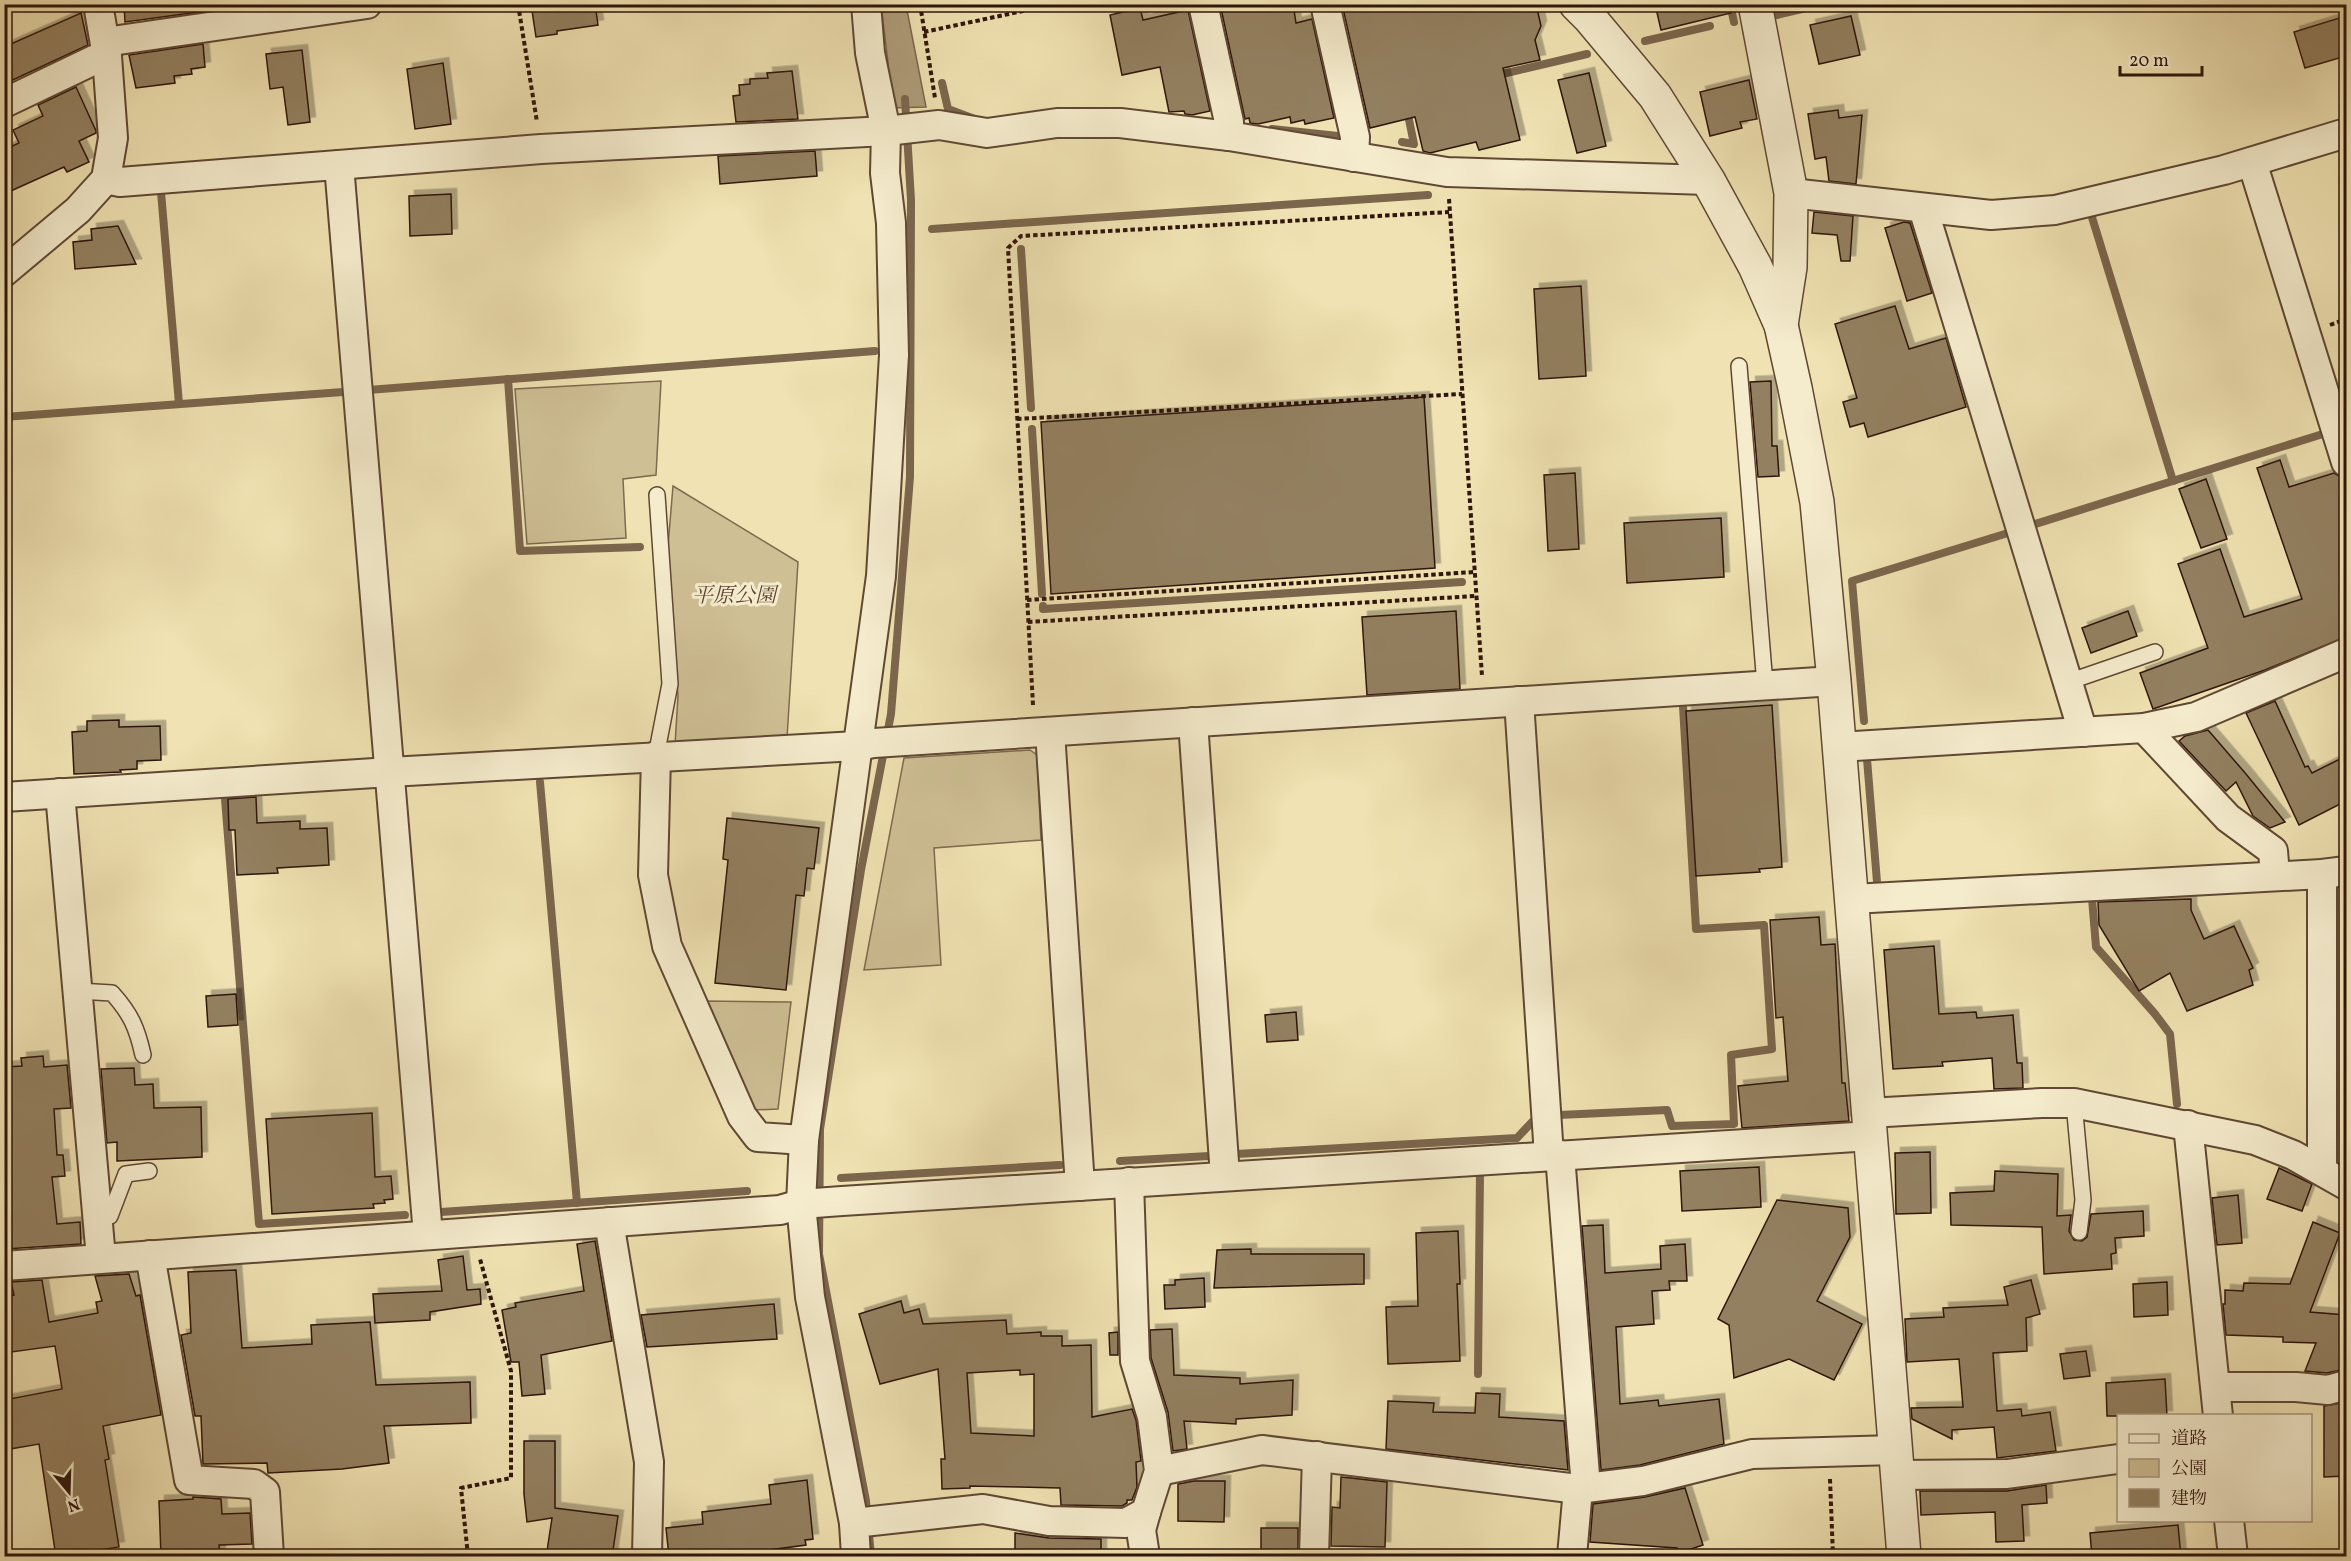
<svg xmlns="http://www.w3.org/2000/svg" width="2351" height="1561" font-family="Vollkorn,'Noto Serif JP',serif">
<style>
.green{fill:#cfbf95;stroke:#7f6a50;stroke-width:1.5}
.water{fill:#ae9c79;stroke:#7b664d;stroke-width:1.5}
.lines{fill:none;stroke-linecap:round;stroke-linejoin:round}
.stream{stroke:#7b664d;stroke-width:8}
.building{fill:#938061;stroke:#2f150a;stroke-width:1.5;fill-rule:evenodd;filter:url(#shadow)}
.service-casing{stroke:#5f4834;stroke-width:18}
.minor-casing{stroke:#5f4834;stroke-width:32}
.tertiary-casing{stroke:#5f4834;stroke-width:36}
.path{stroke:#2f150a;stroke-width:4;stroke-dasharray:4.5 3;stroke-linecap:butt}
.service{stroke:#f5eccd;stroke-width:15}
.minor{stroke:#f5eccd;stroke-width:28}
.tertiary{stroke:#f5eccd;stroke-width:33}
.labels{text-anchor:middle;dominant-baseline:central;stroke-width:6;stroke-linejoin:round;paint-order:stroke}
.park-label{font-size:21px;font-style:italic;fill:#5f4834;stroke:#f5eccd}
</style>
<defs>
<filter id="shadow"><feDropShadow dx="5.5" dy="-5.5" stdDeviation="0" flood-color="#0004"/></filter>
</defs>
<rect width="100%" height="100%" fill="#f0e2b2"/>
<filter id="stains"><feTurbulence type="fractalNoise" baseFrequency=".00333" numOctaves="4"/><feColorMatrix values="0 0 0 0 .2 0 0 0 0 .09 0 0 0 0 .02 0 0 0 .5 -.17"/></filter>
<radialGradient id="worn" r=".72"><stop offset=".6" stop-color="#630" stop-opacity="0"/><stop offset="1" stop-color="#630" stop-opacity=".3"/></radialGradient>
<g class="green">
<path d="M 661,381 L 656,475 L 623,479 L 626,538 L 527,544 L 515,389 Z"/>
<path d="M 673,486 L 798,562 L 787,738 L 675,745 L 678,696 L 667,558 Z"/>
<path d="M 1030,750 L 1037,755 L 1041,840 L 934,848 L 941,965 L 864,970 L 904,758 Z"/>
<path d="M 703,1001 L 791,1002 L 778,1109 L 753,1110 Z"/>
</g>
<path class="water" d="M 881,5 L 906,5 L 926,107 L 891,108 L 888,62 Z"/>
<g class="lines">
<g class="stream">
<path d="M 1730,4 L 1734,22"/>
<path d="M 1777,15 L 1823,4"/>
<path d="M 1645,41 L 1710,26"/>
<path d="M 1494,76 L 1587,54"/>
<path d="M 942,83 L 948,109 L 972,118"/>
<path d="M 1272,129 L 1338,136"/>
<path d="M 1402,142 L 1414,144 L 1407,110"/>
<path d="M 161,192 L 179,404"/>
<path d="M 2091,214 L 2173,481"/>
<path d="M 932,229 L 1428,195"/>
<path d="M 1021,249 L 1031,408"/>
<path d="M 508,379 L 520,551 L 640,547"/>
<path d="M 368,390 L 875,351"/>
<path d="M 4,417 L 343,392"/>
<path d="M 1032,429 L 1042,594"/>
<path d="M 2029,526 L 2326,433"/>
<path d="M 1043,606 L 1043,609 L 1462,582"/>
<path d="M 1864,721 L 1852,581 L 2008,533"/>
<path d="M 1867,759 L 1877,882"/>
<path d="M 540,782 L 577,1203"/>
<path d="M 225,799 L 259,1224 L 405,1215"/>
<path d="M 2101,898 L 2092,898 L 2096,947 L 2155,1014 L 2170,1034 L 2177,1104"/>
<path d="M 1559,1115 L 1667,1110 L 1672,1126 L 1734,1124 L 1731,1055 L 1772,1049 L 1764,925 L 1696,929 L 1683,706"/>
<path d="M 1236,1154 L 1517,1138 L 1533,1121"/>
<path d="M 1120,1161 L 1209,1156"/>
<path d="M 841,1178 L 1060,1165"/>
<path d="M 441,1212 L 747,1191"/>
<path d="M 1478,1374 L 1480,1172"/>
<path d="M 871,1556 L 866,1501 L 819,1254 L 820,1129 L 861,870 L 891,714 L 910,477 L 911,200 L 905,99"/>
</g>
</g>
<g class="building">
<path d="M 124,4 L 198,4 L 199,12 L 125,22 Z"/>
<path d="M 531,4 L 595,4 L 598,25 L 557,31 L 557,34 L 536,37 Z"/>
<path d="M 1220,4 L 1293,4 L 1296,23 L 1312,19 L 1334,118 L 1305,124 L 1304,120 L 1291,123 L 1290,117 L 1258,124 L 1250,123 L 1249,118 L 1245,119 Z"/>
<path d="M 1342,4 L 1536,4 L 1541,26 L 1535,40 L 1540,60 L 1503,68 L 1520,140 L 1479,150 L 1476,142 L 1430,153 L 1423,151 L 1415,117 L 1370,128 Z"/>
<path d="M 1655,4 L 1730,4 L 1731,13 L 1661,30 Z"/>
<path d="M 1140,8 L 1143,20 L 1188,10 L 1210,111 L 1192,115 L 1185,114 L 1184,111 L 1169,112 L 1160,67 L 1122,75 L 1110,15 Z"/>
<path d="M 81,13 L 88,45 L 4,84 L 4,47 Z"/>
<path d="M 1851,16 L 1860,55 L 1819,64 L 1810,25 Z"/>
<path d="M 2346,16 L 2346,56 L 2305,68 L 2294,32 Z"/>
<path d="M 203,44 L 205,67 L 191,69 L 192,74 L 174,76 L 175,83 L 136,88 L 129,55 Z"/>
<path d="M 302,50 L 310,122 L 288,125 L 283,87 L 270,89 L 266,54 Z"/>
<path d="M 443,63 L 451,124 L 415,129 L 407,69 Z"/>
<path d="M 792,71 L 798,119 L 736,122 L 733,96 L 740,95 L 739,85 L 750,84 L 750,79 L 768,78 L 767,73 Z"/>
<path d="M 1589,73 L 1606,146 L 1577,153 L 1558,80 Z"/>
<path d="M 1749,80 L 1757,119 L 1740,122 L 1742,128 L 1710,136 L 1700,92 Z"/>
<path d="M 76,87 L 96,131 L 96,133 L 79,141 L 89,162 L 67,172 L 64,167 L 4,194 L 4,150 L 19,143 L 13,130 L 43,116 L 38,105 Z"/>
<path d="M 1838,110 L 1839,118 L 1862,115 L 1856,184 L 1829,181 L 1826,157 L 1815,159 L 1808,114 Z"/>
<path d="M 815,151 L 817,176 L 720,184 L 718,156 Z"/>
<path d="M 451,194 L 452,234 L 410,236 L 409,196 Z"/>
<path d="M 1814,212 L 1853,216 L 1850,261 L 1841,261 L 1837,235 L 1812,233 Z"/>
<path d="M 1904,222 L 1910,223 L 1932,293 L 1907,301 L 1885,228 Z"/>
<path d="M 118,226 L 136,264 L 75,269 L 73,242 L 92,240 L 91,229 Z"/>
<path d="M 1581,286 L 1586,376 L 1539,379 L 1534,289 Z"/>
<path d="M 1895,306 L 1909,349 L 1946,338 L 1966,407 L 1868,437 L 1864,423 L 1850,427 L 1843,402 L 1857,398 L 1835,324 Z"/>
<path d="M 1771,381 L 1772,446 L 1777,446 L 1779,476 L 1758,477 L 1750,382 Z"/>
<path d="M 1424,397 L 1435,568 L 1051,594 L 1041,422 Z"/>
<path d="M 2280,460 L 2289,487 L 2334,473 L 2341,477 L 2346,495 L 2346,637 L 2265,670 L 2153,709 L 2140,673 L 2208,648 L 2178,564 L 2220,549 L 2244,617 L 2302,599 L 2257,468 Z"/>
<path d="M 1575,473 L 1579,549 L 1548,551 L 1544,475 Z"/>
<path d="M 2206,479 L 2227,539 L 2201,548 L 2179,489 Z"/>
<path d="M 1721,518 L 1724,577 L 1627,583 L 1624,523 Z"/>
<path d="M 1456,611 L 1460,689 L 1367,695 L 1362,617 Z"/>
<path d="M 2128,611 L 2137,636 L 2091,653 L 2082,628 Z"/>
<path d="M 2275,701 L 2305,767 L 2308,766 L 2312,773 L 2346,756 L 2346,801 L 2299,825 L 2246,713 Z"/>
<path d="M 1772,705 L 1782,867 L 1759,869 L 1760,872 L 1696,876 L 1686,711 Z"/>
<path d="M 119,720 L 119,727 L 160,726 L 161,760 L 137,761 L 137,769 L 120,770 L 121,772 L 74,774 L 72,732 L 87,731 L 87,721 Z"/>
<path d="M 2208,730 L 2246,774 L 2285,822 L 2270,828 L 2253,816 L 2236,782 L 2226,791 L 2179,741 L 2185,736 Z"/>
<path d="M 256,797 L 257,823 L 300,821 L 300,829 L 327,828 L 329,865 L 277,868 L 278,873 L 237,875 L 235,830 L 229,830 L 228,799 Z"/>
<path d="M 727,818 L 819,828 L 814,869 L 807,868 L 804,896 L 796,895 L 786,990 L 715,983 L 728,860 L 723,859 Z"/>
<path d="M 2191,899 L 2191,910 L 2204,939 L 2234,926 L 2253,968 L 2249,970 L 2253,985 L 2187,1011 L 2170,973 L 2139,991 L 2099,925 L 2098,902 Z"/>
<path d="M 1819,917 L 1821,945 L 1835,944 L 1842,1083 L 1845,1083 L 1849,1121 L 1742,1128 L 1738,1086 L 1788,1081 L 1783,1017 L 1776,1018 L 1770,920 Z"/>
<path d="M 1934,946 L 1939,1014 L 1976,1012 L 1977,1018 L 2013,1015 L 2017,1063 L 2022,1063 L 2023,1088 L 1994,1089 L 1992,1058 L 1942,1062 L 1943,1066 L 1893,1069 L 1884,950 Z"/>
<path d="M 236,994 L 238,1025 L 208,1027 L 206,996 Z"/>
<path d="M 1296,1012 L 1298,1040 L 1267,1042 L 1265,1015 Z"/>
<path d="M 43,1056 L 44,1067 L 67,1065 L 71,1108 L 54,1109 L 57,1155 L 63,1155 L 65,1176 L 52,1177 L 57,1224 L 80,1222 L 81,1244 L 6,1249 L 4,1067 L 22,1066 L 21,1058 Z"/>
<path d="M 134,1068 L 135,1085 L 153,1084 L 154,1108 L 201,1107 L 202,1157 L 117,1161 L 117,1142 L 107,1143 L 101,1069 Z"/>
<path d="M 372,1113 L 375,1177 L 391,1176 L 393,1199 L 384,1200 L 385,1203 L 373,1204 L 374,1208 L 272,1214 L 266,1119 Z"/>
<path d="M 1930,1152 L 1931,1213 L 1896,1214 L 1895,1153 Z"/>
<path d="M 1759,1167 L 1761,1207 L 1682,1211 L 1680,1171 Z"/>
<path d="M 2279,1168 L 2312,1184 L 2302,1211 L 2267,1199 Z"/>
<path d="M 1995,1171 L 2058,1174 L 2057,1216 L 2071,1215 L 2069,1231 L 2074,1240 L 2082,1241 L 2087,1237 L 2091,1214 L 2143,1211 L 2144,1236 L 2115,1238 L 2116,1253 L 2111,1254 L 2112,1269 L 2044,1274 L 2042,1227 L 1951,1225 L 1950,1193 L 1994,1191 Z"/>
<path d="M 2238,1195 L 2242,1243 L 2217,1245 L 2212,1198 Z"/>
<path d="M 1777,1200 L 1848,1208 L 1850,1237 L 1817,1301 L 1862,1324 L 1834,1380 L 1789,1359 L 1734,1378 L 1729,1325 L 1718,1319 Z"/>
<path d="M 2313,1222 L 2340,1233 L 2310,1312 L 2346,1315 L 2346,1369 L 2327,1373 L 2305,1371 L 2316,1343 L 2283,1342 L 2283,1337 L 2226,1335 L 2223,1304 L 2225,1304 L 2225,1290 L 2243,1291 L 2244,1283 L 2290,1284 Z"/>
<path d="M 1603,1225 L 1605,1273 L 1661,1269 L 1660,1246 L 1685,1244 L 1687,1281 L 1669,1281 L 1670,1290 L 1652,1291 L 1654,1324 L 1616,1327 L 1620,1404 L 1658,1400 L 1659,1406 L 1719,1399 L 1724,1444 L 1640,1465 L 1601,1470 L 1582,1226 Z"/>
<path d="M 1458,1231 L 1460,1284 L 1457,1284 L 1460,1361 L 1388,1364 L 1386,1307 L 1418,1306 L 1416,1233 Z"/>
<path d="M 595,1241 L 612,1341 L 541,1355 L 545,1394 L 522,1396 L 519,1362 L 511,1362 L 502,1310 L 516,1307 L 515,1303 L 584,1291 L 577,1244 Z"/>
<path d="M 1251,1249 L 1251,1254 L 1364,1254 L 1364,1284 L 1214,1288 L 1217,1250 Z"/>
<path d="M 463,1256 L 467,1290 L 480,1289 L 481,1304 L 430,1312 L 430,1320 L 375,1323 L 373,1294 L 442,1291 L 438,1260 Z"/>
<path d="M 236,1270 L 242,1348 L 312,1344 L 311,1325 L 370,1322 L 376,1385 L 470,1382 L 471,1423 L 384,1426 L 389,1463 L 342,1469 L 268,1473 L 267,1463 L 203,1464 L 201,1416 L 195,1416 L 181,1335 L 191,1333 L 188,1272 Z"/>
<path d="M 129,1274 L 136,1296 L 140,1295 L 161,1415 L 103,1426 L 109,1459 L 105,1460 L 119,1547 L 56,1557 L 39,1444 L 4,1450 L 4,1400 L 62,1389 L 55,1346 L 4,1353 L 4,1296 L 14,1295 L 11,1282 L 42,1280 L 49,1322 L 98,1313 L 96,1302 L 102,1301 L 95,1276 Z"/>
<path d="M 1204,1278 L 1205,1307 L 1165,1309 L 1164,1285 L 1175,1285 L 1175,1280 Z"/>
<path d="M 2031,1280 L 2040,1314 L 2026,1318 L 2027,1351 L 1993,1353 L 1997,1411 L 2021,1409 L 2022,1416 L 2050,1412 L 2056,1451 L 1997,1458 L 1994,1427 L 1952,1430 L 1952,1439 L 1912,1419 L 1911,1408 L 1963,1407 L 1959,1359 L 1907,1362 L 1905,1319 L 1944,1317 L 1943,1308 L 2008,1305 L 2004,1287 Z"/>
<path d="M 2167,1282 L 2168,1315 L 2134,1317 L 2133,1284 Z"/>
<path d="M 901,1301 L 904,1313 L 919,1309 L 923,1324 L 1006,1320 L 1007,1334 L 1041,1332 L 1041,1336 L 1062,1336 L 1062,1346 L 1091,1345 L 1092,1417 L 1132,1409 L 1136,1420 L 1141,1461 L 1136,1462 L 1137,1487 L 1132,1500 L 1127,1500 L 1127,1503 L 1122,1506 L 1061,1505 L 1060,1488 L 970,1486 L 970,1488 L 942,1489 L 941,1459 L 945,1459 L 938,1369 L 880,1384 L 859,1314 ZM 1020,1370 L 1020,1375 L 1034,1374 L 1034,1436 L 971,1433 L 967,1373 Z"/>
<path d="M 774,1304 L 777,1339 L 647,1347 L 641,1315 Z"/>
<path d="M 1172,1329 L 1174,1375 L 1240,1378 L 1240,1384 L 1293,1380 L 1292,1415 L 1236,1419 L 1236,1424 L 1184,1421 L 1187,1449 L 1173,1451 L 1168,1412 L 1151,1358 L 1150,1330 Z"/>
<path d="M 1118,1332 L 1118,1355 L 1110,1355 L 1109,1333 Z"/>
<path d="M 2086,1351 L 2090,1376 L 2064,1379 L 2060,1354 Z"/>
<path d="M 2165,1379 L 2167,1416 L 2107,1416 L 2106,1383 Z"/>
<path d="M 1476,1393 L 1500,1394 L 1499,1417 L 1564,1421 L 1568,1470 L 1386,1449 L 1388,1401 L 1434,1403 L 1433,1412 L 1475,1413 Z"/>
<path d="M 2346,1402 L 2346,1476 L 2324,1477 L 2324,1406 Z"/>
<path d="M 524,1441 L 555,1441 L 555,1508 L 618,1516 L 612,1557 L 553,1557 L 554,1552 L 547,1551 L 552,1518 L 527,1522 L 524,1494 Z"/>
<path d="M 1341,1477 L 1387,1482 L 1385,1547 L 1331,1546 L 1332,1507 L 1340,1508 Z"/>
<path d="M 807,1480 L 813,1539 L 805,1540 L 806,1545 L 717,1557 L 669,1557 L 666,1528 L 703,1524 L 702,1512 L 771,1504 L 769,1485 Z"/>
<path d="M 1194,1481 L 1225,1481 L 1224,1522 L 1178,1521 L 1178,1484 Z"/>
<path d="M 2046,1485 L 2047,1503 L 2022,1505 L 2024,1541 L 1996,1542 L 1995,1512 L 1921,1515 L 1920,1491 L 2007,1491 Z"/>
<path d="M 1685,1488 L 1703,1545 L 1679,1553 L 1677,1548 L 1590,1542 L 1593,1504 L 1645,1497 Z"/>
<path d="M 193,1497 L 221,1499 L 222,1514 L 250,1513 L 252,1544 L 219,1545 L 220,1555 L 161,1556 L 159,1501 L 193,1499 Z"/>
<path d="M 2178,1525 L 2181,1557 L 2092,1557 L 2090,1533 Z"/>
<rect x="1261" y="1528" width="37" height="29"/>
<path d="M 1015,1533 L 1049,1538 L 1101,1539 L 1101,1557 L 1015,1557 Z"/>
</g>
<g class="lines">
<g class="service-casing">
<g id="service">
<path d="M 1739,366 L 1765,685"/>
<path d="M 2068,682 L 2155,652"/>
<path d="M 656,756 L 670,684 L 657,495"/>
<path d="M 78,991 L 112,993 C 131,1014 137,1028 143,1055"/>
<path d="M 2074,1103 L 2083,1200 L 2079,1232"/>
<path d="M 97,1217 L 110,1216 L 126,1174 L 149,1171"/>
</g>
</g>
<g class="minor-casing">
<g id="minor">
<path d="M 1203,4 L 1229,122 L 1229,136"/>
<path d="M 1325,4 L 1355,137 L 1354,157"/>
<path d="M 105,42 L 367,4"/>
<path d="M 4,103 L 94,60 L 107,56"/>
<path d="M 2252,162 L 2346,462"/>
<path d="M 339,165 L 428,1235"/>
<path d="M 106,179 L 120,182 L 541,149 L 886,131 L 939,125 L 987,133 L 1057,123 L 1120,123 L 1229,136 L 1447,172 L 1708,180"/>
<path d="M 1791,193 L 1991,215 L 2055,210 L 2224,170 L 2346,133"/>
<path d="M 1923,208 L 2083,732"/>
<path d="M 4,272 L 78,210 L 106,179 L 113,138 L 107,56 L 98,4"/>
<path d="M 1519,701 L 1549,1156"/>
<path d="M 1193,722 L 1225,1176"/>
<path d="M 2144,728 L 2228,818 L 2273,851 L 2275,875"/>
<path d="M 1050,732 L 1080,1186"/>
<path d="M 1839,747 L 2144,728 L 2196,717 L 2346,653"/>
<path d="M 656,756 L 653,875 L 667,946 L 742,1116 L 758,1137 L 804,1140"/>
<path d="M 60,793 L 101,1258"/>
<path d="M 4,797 L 390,772 L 857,746 L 874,743 L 1834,681"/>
<path d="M 2322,874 L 2322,1170"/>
<path d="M 1852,899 L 2322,874 L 2346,871"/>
<path d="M 1869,1113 L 2042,1103 L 2074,1103 L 2255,1140 L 2293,1155 L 2346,1185"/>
<path d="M 2188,1125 L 2218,1416"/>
<path d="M 1560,1155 L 1586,1488"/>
<path d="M 609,1222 L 649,1462 L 647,1556"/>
<path d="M 150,1255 L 189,1480 L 254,1484 L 265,1492 L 269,1556"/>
<path d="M 4,1266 L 780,1210 L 801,1204 L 842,1201 L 1871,1136"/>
<path d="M 2216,1387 L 2296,1387 L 2328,1390 L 2346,1385"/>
<path d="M 1159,1471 L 1262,1450 L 1578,1489 L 1643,1481 L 1752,1454 L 1896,1450"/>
<path d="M 1898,1475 L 2007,1474 L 2118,1459"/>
<path d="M 2229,1520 L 2233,1556"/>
<path d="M 854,1523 L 810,1297 L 801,1204 L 804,1140 L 881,576 L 894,355 L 891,223 L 885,173 L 886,131 L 870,53 L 866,4"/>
<path d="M 856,1556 L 854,1523 L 983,1509 L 1049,1521 L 1126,1523 L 1146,1512 L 1159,1471 L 1152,1417 L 1135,1361 L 1129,1182"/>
<path d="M 1145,1556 L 1141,1530 L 1146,1512"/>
<path d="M 1314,1556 L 1317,1456"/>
<path d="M 1572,1556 L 1578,1489"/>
</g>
</g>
<g class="tertiary-casing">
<g id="tertiary">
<path d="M 1576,4 L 1589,17 L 1655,96 L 1708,180 L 1755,266 L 1781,325 L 1795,388 L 1817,502 L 1834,681 L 1904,1556"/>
<path d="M 1755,4 L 1791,193 L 1790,267 L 1781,325"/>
</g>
</g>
<g class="path">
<path d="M 518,4 L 537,122"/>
<path d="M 920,4 L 935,98"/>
<path d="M 924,32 L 1056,4"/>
<path d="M 1449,199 L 1482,676"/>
<path d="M 2330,325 L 2346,319"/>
<path d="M 1017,419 L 1462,394"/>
<path d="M 1027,600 L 1475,572"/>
<path d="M 1028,622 L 1476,596"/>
<path d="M 1033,705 L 1008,248 L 1021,236 L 1449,212"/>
<path d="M 1830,1479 L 1833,1556"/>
<path d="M 468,1556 L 461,1488 L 511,1478 L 511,1371 L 480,1259"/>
</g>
<use href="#service" class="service"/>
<use href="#minor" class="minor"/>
<use href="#tertiary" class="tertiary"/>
</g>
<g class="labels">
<g class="park-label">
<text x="734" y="596">平原公園</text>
</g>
</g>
<rect width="2351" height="1561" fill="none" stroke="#f0e2b2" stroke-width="24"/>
<rect x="6" y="6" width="2339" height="1549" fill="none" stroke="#2f150a" stroke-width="3"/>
<rect x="12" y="12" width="2327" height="1537" fill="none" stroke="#2f150a" stroke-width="1.5"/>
<rect x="2117" y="1414" width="195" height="108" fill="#f5eccd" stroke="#a6967f" stroke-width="1.5"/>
<rect x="2129" y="1434" width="30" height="9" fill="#f5eccd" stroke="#a6967f" stroke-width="1.5"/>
<text x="2171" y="1444" font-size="18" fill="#2f150a">道路</text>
<rect x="2129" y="1459" width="30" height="18" fill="#cfbf95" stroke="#a6967f" stroke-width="1.5"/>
<text x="2171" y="1474" font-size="18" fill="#2f150a">公園</text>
<rect x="2129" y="1489" width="30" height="18" fill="#938061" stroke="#a6967f" stroke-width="1.5"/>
<text x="2171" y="1504" font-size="18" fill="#2f150a">建物</text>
<g transform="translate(69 1492) rotate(161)" stroke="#f5eccd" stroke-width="4.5" paint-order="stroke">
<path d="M0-4.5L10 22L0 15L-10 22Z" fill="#2f150a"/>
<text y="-9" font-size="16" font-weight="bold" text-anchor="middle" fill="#2f150a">N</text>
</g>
<path d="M2120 66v9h82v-9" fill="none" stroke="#2f150a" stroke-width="3"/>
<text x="2129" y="66" font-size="18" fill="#2f150a" stroke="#f5eccd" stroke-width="4.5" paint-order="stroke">20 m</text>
<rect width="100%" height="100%" filter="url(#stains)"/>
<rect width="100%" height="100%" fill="url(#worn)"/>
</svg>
